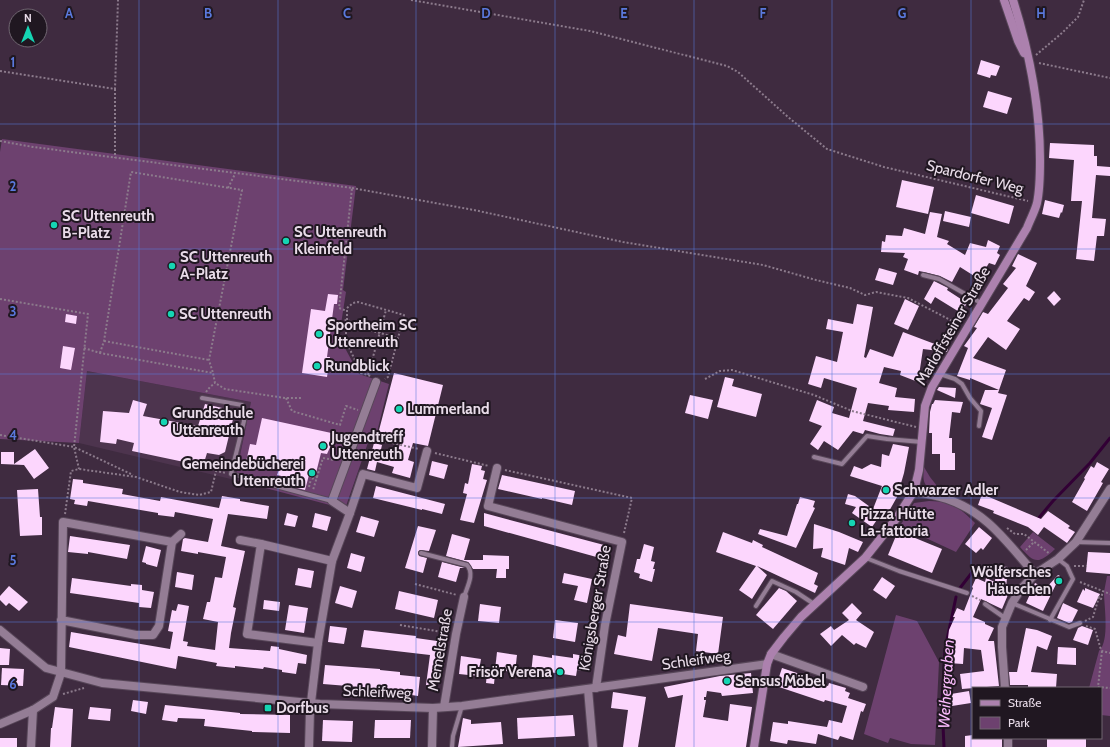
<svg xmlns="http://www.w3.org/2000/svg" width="1110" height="747" font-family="Cabin,sans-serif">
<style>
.built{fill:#4d344e}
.green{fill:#6d416f}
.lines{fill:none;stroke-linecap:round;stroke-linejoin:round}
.stream{stroke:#320035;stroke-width:3}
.building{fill:#fcd6fd}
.lane-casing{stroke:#584759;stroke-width:6}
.street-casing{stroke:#584759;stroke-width:10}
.secondary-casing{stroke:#584759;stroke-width:10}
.path{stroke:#8c7b8c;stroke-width:2;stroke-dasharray:2 2;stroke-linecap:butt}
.lane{stroke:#947d95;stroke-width:4}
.street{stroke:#947d95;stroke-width:8}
.secondary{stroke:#ac81ae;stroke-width:8}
.grid{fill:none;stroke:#5a79dd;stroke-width:1;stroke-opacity:0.55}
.poi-dot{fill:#15d5b3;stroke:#201721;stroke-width:1.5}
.labels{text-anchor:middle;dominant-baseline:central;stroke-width:4;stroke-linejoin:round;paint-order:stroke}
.street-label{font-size:15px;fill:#e9dce9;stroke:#201721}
.poi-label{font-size:15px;font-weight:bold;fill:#e9dce9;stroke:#201721;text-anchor:start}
.water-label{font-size:16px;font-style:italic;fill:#fcbcfe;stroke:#201721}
.grid-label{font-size:13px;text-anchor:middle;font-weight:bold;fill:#5a79dd;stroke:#201721;stroke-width:4;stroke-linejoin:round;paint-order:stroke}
</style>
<rect width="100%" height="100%" fill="#3f2b40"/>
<path class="built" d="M 87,371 L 251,402 L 235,480 L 79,443 Z"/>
<g class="green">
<path d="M 2,139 L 356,186 L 343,290 L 346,292 L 339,337 L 359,374 L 389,384 L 376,436 L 371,434 L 345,509 L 235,480 L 251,402 L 87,371 L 79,443 L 0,439 L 0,152 Z"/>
<path d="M 924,467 L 930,477 L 941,491 C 924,489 922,483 924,467 Z"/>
<path d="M 929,501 C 952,501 960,508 975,523 L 956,552 L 900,526 L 914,503 Z"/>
<path d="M 1033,532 L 1055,549 C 1038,565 1034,563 1020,547 Z"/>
<path d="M 1107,576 L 1110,576 L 1110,716 L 1101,715 L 1101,688 L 1089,688 L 1099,651 C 1110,641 1104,606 1104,592 C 1105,587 1106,581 1107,576 Z"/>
<path d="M 896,615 L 917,621 L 939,662 L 935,745 L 911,744 L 890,738 L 888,743 L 864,734 Z"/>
</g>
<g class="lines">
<g class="stream">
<path d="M 1037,520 L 1053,501 L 1090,463 L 1110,438"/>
<path d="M 960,588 L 977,566"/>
<path d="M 944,747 L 942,703 L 945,649 L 956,597"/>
</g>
</g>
<g class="building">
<path d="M 981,60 L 1000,66 L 996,76 L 991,75 L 990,78 L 977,74 Z"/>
<path d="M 988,91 L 1012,98 L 1007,114 L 983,107 Z"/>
<path d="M 1050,143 L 1094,145 L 1094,156 L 1097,156 L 1097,166 L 1110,167 L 1110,176 L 1096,175 L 1092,218 L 1106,219 L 1104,236 L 1097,236 L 1094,261 L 1076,259 L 1082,201 L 1071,201 L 1074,160 L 1049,158 Z"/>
<path d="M 902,180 L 934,187 L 928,214 L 896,207 Z"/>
<path d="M 976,195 L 1014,206 L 1009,224 L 971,213 Z"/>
<path d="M 1045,200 L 1064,205 L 1062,213 L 1061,212 L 1059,218 L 1042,214 Z"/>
<path d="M 945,211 L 971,217 L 969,227 L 943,221 Z"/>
<path d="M 930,212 L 942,214 L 937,237 L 949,241 L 947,244 L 965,255 L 970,243 L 986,247 L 988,240 L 1000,246 L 997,253 L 1000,255 L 995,265 L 989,263 L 979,279 L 960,267 L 952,282 L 940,276 L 924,272 L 919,271 L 918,275 L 904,270 L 908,259 L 903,257 L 905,253 L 881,252 L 882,241 L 885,242 L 886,235 L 902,236 L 904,228 L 925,234 Z"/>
<path d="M 1018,254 L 1037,263 L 1026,286 L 1035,292 L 1029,301 L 1024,298 L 1007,321 L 1020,329 L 1006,350 L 988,337 L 973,358 L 1006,370 L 998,393 L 1007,395 L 992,440 L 982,437 L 992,408 L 980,404 L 985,390 L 999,390 L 970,378 L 970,380 L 957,376 L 968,348 L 964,346 L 977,328 L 974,327 L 983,312 L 988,314 L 1008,288 L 1003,284 L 1016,268 L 1012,266 Z"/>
<path d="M 879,268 L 897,273 L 893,285 L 875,280 Z"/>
<path d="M 934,281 L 948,288 L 947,290 L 967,303 L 961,313 L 935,297 L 931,304 L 924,299 Z"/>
<path d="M 1054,291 L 1061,299 L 1054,306 L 1047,298 Z"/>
<path d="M 328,294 L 338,295 L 337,304 L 334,304 L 327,357 L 330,357 L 327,377 L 302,373 L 311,309 L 325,311 Z"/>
<path d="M 905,299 L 919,306 L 908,330 L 894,324 Z"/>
<path d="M 857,304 L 873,307 L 864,357 L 866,358 L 870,349 L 893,357 L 903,332 L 948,349 L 947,352 L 923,349 L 918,382 L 900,375 L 901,371 L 884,367 L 879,383 L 897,388 L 895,397 L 915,399 L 914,412 L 888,410 L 889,406 L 868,403 L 863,421 L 895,429 L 893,436 L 880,434 L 865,430 L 863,434 L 853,431 L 838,450 L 824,441 L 818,450 L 810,444 L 822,426 L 809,421 L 817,400 L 834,407 L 832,413 L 849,418 L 857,388 L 824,378 L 821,388 L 808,384 L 816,356 L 837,362 L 843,332 L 826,329 L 828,319 L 853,324 Z"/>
<path d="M 66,314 L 77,316 L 76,324 L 65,322 Z"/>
<path d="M 63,346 L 75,348 L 71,370 L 60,368 Z"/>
<path d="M 394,373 L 443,385 L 428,446 L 413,443 L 408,460 L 414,462 L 410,478 L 392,473 L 394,467 L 377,462 L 375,471 L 367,469 L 374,443 L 382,445 L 380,454 L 396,458 L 401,440 L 378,434 Z"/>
<path d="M 725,377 L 734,379 L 732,386 L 762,394 L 756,417 L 717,407 Z"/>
<path d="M 939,387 L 956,388 L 955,398 L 937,390 Z"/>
<path d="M 690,395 L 713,400 L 708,419 L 685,413 Z"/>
<path d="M 133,400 L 147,404 L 143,416 L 198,426 L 205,404 L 235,411 L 225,452 L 219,455 L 207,453 L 203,466 L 132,451 L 134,443 L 117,439 L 116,444 L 100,442 L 103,411 L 129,413 Z"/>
<path d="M 935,400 L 963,402 L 960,413 L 952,412 L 949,438 L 952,438 L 952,453 L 955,453 L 955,470 L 940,470 L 940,454 L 932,454 L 932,433 L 929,433 L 930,412 L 932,404 L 933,404 Z"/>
<path d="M 262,418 L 336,434 L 327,454 L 321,453 L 315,477 L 309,475 L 305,490 L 285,485 L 286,477 L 277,475 L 279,470 L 246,462 L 250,444 L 256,445 Z"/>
<path d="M 893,444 L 909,447 L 904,473 L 897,497 L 888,513 L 883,511 L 872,527 L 852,513 L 856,507 L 845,504 L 848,494 L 855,496 L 873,509 L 882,486 L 850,476 L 854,466 L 862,469 L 871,464 L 881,467 L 882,454 L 889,456 Z"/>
<path d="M 35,449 L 49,468 L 34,479 L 24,465 L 1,464 L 1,452 L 14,452 L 14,464 Z"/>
<path d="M 432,461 L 448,465 L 444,479 L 429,475 Z"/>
<path d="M 1097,462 L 1109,469 L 1101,482 L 1103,483 L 1087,511 L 1072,502 L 1085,479 L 1084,478 L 1091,466 L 1094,468 Z"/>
<path d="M 472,464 L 482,466 L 481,470 L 485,471 L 483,479 L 487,480 L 474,523 L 460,520 L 467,494 L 463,493 L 465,483 L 468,484 Z"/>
<path d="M 502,475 L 575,491 L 572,505 L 542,498 L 542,499 L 498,489 Z"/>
<path d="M 73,479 L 83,480 L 83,483 L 123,489 L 122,494 L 160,501 L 161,497 L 219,508 L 222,496 L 240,499 L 240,501 L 269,506 L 267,519 L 228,514 L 221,546 L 245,551 L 233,607 L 236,608 L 231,633 L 229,648 L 270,651 L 271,646 L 279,647 L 279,649 L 307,655 L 306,664 L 298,663 L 296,674 L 282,672 L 282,670 L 264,667 L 263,669 L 235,666 L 235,668 L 216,666 L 217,663 L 178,656 L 176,669 L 69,647 L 71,632 L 170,649 L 173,632 L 168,631 L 172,610 L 176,611 L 178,604 L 189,606 L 183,641 L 188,642 L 187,646 L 215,650 L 218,622 L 203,619 L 207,602 L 210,602 L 215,577 L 222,578 L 226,557 L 198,552 L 198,554 L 181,551 L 183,539 L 185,538 L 208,542 L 213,519 L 175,512 L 174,517 L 158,515 L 158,513 L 88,501 L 87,506 L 74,504 L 75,500 L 70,499 Z"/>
<path d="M 376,486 L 445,504 L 442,514 L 422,509 L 422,510 L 373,498 Z"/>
<path d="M 38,489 L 40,517 L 42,517 L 42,535 L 20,536 L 17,490 Z"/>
<path d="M 982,494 L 1041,519 L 1048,511 L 1070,526 L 1068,528 L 1075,532 L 1067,543 L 1044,527 L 1038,535 L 1028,527 L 993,513 L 994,511 L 978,505 Z"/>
<path d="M 800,497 L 815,501 L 813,507 L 815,508 L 796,548 L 758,534 L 760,529 L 787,536 L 797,504 L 798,504 Z"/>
<path d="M 287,513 L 298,516 L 295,527 L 284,525 Z"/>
<path d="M 315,513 L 331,517 L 327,531 L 312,527 Z"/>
<path d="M 484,513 L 604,545 L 600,558 L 484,526 Z"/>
<path d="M 361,516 L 379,521 L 374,537 L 356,532 Z"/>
<path d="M 814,524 L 839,532 L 863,542 L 858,552 L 849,548 L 845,565 L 821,557 L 823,548 L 813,549 Z"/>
<path d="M 418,526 L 436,530 L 429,551 L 420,550 L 418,552 L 419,556 L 427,558 L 423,573 L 405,568 Z"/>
<path d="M 979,527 L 992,538 L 983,550 L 981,548 L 976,553 L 965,544 Z"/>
<path d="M 898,531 L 942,549 L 932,573 L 888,555 Z"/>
<path d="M 723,532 L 752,543 L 753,540 L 763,545 L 762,547 L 818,573 L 814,584 L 818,586 L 815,593 L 757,566 L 767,575 L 752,599 L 739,590 L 756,566 L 716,552 Z"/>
<path d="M 452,534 L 470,539 L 464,560 L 483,560 L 483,555 L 509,556 L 509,569 L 506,569 L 506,578 L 496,578 L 497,569 L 473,569 L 468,562 L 446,556 Z"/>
<path d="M 70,536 L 130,545 L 127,559 L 88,552 L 88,554 L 68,552 Z"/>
<path d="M 644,544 L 654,547 L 651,561 L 655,562 L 653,569 L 655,569 L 652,582 L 639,578 L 640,574 L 634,572 L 637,559 L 640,559 Z"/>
<path d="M 146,546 L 161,550 L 157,567 L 146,564 L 146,563 L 142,562 Z"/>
<path d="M 1088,552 L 1110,553 L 1110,574 L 1086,572 Z"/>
<path d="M 351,553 L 365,557 L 361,572 L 347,568 Z"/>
<path d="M 442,562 L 465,568 L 460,568 L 456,582 L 438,577 Z"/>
<path d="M 996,566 L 1008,567 L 1006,588 L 1010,590 L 1002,609 L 981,599 L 973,617 L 985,622 L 985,624 L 994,628 L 988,641 L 994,641 L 999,686 L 962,689 L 960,674 L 984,671 L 981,650 L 964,648 L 963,664 L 948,663 L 949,646 L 947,646 L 949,630 L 955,617 L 953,617 L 957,608 L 964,611 L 973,588 L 972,587 L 976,578 L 985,582 L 986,578 L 995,582 Z"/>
<path d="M 298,568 L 314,571 L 311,588 L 295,585 Z"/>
<path d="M 177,572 L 194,575 L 192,590 L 175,587 Z"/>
<path d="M 564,573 L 592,579 L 587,603 L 574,600 L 578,586 L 562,583 Z"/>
<path d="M 1058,575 L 1060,576 L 1043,611 L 1026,603 L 1035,583 L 1046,588 Z"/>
<path d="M 882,577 L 895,586 L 886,599 L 873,590 Z"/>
<path d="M 72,578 L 131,586 L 131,584 L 142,585 L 142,590 L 154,592 L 151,608 L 139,607 L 139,603 L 70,593 Z"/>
<path d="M 9,586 L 28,602 L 19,611 L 9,603 L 6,606 L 0,600 L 0,596 Z"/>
<path d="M 340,586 L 357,591 L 352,608 L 335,603 Z"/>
<path d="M 779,588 L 786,591 L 797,601 L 773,629 L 756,615 Z"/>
<path d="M 1085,588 L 1100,594 L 1093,608 L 1077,602 L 1083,589 L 1085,591 Z"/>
<path d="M 399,591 L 438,600 L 434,618 L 395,609 Z"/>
<path d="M 264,600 L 280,602 L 279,611 L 263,609 Z"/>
<path d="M 852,603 L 862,613 L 856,620 L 874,632 L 866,648 L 856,643 L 854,645 L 842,635 L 831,646 L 820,634 L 831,626 L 834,630 L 849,620 L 842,613 Z"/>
<path d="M 1063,603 L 1078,610 L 1072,622 L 1069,623 L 1057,618 Z"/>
<path d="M 480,604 L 501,607 L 499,623 L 478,621 Z"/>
<path d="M 630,604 L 723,617 L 718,654 L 696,651 L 698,634 L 658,628 L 652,661 L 614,654 L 618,635 L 626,637 Z"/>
<path d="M 289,605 L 308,608 L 304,633 L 285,630 Z"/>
<path d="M 555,620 L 578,623 L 575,642 L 553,638 Z"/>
<path d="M 330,626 L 347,628 L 344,644 L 328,642 Z"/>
<path d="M 1082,626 L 1093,630 L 1088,645 L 1073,640 L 1078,628 Z"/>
<path d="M 1026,628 L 1037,630 L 1052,636 L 1047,650 L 1037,646 L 1031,672 L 1057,674 L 1056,688 L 1028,688 L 1028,685 L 1010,685 L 1009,672 L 1017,672 Z"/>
<path d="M 364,630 L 416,636 L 416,638 L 444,642 L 443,656 L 438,655 L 434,686 L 426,685 L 430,655 L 361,647 Z"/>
<path d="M 1058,647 L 1076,648 L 1076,665 L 1057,664 Z"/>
<path d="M 0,648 L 10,649 L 9,665 L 0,665 Z"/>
<path d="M 497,652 L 517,655 L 515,672 L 495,670 Z"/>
<path d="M 573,654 L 584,656 L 582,671 L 577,670 L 576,676 L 549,672 L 549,676 L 531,674 L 533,655 L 552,658 L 552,655 L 573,658 Z"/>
<path d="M 461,656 L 481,659 L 478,676 L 459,674 Z"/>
<path d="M 325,665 L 380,669 L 380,670 L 400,672 L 400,675 L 420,677 L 418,696 L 405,694 L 405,692 L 385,689 L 323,684 Z"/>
<path d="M 2,668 L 24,669 L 23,686 L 1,685 Z"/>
<path d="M 782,668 L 803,675 L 802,678 L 812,681 L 828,686 L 829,683 L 846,688 L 845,691 L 850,693 L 848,698 L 866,704 L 863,712 L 861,711 L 853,740 L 840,736 L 838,740 L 818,734 L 816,744 L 788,740 L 787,744 L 770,741 L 773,722 L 788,724 L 788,721 L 827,727 L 829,720 L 842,723 L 847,706 L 825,700 L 824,702 L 776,686 Z"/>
<path d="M 487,673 L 495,674 L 494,684 L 486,683 Z"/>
<path d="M 751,673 L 753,693 L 722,696 L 721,693 L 707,691 L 706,697 L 704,697 L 704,700 L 706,700 L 703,717 L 728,721 L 730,704 L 752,707 L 746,747 L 675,747 L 683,695 L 668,698 L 664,687 L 720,676 Z"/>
<path d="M 969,691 L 971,703 L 952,706 L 951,694 Z"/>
<path d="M 613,692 L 646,697 L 638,747 L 623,747 L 628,710 L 611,708 Z"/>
<path d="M 133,700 L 148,702 L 146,714 L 131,711 Z"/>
<path d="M 165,705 L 240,713 L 240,714 L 290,715 L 290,733 L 252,732 L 252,731 L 204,726 L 205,719 L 178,718 L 177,722 L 162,720 Z"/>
<path d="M 55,707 L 73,709 L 71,747 L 50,747 L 51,728 L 52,728 Z"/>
<path d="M 90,707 L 111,709 L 110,721 L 88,719 Z"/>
<path d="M 573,715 L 575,736 L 518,739 L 517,718 Z"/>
<path d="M 463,718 L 471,720 L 471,724 L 501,722 L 503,744 L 458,747 Z"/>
<path d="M 323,720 L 353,721 L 352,742 L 322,741 Z"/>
<path d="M 375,720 L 411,720 L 410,738 L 374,738 Z"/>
<path d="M 973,735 L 973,738 L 1002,738 L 1002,747 L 965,747 L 965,736 Z"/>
<rect x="0" y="738" width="17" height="9"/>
<rect x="1047" y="738" width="39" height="9"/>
</g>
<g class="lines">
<g class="lane-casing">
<g id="lane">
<path d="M 923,275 L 939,279 L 981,303"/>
<path d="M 940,374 L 955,379 L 962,384 L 970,398 L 981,411 L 979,426"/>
<path d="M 202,398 L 242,405 L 244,421 L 231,474 L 332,501"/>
<path d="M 814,457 L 842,464 L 867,436 L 887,439 L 922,442"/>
<path d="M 1077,542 L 1110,543"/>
<path d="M 421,553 L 467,565 C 475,574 467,587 464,597"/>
<path d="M 866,558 L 899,571 L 967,593"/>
<path d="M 1012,603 L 1069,627 L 1080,623"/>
<path d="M 985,604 L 1005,618"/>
<path d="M 756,606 L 772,581 L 796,592 L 814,604"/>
<path d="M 1050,620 L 1073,579 L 1067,566 L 1058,559"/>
<path d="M 452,747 L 453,736 L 462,706"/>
</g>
</g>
<g class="street-casing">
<g id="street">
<path d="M 497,468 L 488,506 L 622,542 L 605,625 L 596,688"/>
<path d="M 914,491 C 925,494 936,495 947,499 C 988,513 1007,543 1035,574"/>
<path d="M 350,513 L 363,474 L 417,488 L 427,451"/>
<path d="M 240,540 L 261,544"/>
<path d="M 172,542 L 181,534"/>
<path d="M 0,630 L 46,668 L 102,683 L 320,704 L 433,708 L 462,706 L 767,664"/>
<path d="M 318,643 L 247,634 L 261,544 L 332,561"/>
<path d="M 771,654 L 863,687"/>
<path d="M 1005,688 L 1002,647 L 1002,627 L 1012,603 L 1021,589 L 1035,574 L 1058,559 L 1076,542 L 1110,489"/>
<path d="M 588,689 L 593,747"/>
<path d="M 444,707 L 456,634 L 464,597"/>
<path d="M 0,724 L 33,710 L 53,697 L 61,673 L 63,522 L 172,542 L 159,626 L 153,635 L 136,635 L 61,620"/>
<path d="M 1008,738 L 1008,747"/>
<path d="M 31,747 L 33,710"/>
<path d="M 309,747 L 310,711 L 318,643 L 332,561 L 350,513 L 332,501 L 376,382"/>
<path d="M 432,747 L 433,708"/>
</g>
</g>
<g class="secondary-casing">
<g id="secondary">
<path d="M 1004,0 L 1018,41 L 1024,53"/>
<path d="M 754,747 L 767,664 L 771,654 L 784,637 L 801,617 L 865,558 L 896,519 L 914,491 L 919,470 L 925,406 L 932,387 L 1027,228 C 1030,220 1035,211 1037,203 C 1040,189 1040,174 1040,160 C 1040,106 1029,51 1013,0"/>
</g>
</g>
<g class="path">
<path d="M 411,0 L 590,31 L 727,66 L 738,72 L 788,117 L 827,149 L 884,167 L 1028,201"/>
<path d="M 1036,55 L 1062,33 L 1078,17 L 1084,0"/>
<path d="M 1039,63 L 1110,78"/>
<path d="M 0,71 L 115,89 L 118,0"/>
<path d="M 115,89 L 115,158"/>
<path d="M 0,141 L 33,147 L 352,188 L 339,308 L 347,311"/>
<path d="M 228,188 L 235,174"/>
<path d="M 352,188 L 474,210 L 623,242 L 763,265 L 816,280 L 850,288 L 865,295 L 876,292 L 908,298 L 960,325"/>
<path d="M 0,299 L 88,314 L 74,447 L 79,469"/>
<path d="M 347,320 L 347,308 L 353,303 L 358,302 L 404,315 L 388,377 L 385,379"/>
<circle cx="347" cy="324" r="4"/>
<path d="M 351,325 L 398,338"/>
<path d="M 346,328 L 346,341 L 361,373 L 371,376"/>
<path d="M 104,341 L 209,360"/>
<path d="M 84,348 L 100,353 L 213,373 L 215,383 L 225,389 L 285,398 L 302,398"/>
<path d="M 100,353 L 104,341 L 131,172 L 242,190 L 209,360 L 213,373"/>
<path d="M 368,375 L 386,310"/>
<path d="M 705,379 L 720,371 L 732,370 L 814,395 L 852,411 L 916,427"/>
<path d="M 206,392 L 210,387 L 215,383"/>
<path d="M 286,398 L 292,411 L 340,425 L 346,406 L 358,410"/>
<path d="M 0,435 L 74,447 L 133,475"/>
<path d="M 365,437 L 419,449"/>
<path d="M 435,453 L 489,466"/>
<path d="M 505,470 L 632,498 L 624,533"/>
<path d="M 311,476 L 311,479 L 317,477 L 313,490"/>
<path d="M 317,477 L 323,458 L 334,460"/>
<path d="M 309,487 L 311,479"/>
<path d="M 65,514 L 71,471 L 79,469 L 136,477 L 180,492 L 199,495 L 211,492 L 216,471 L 226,473"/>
<path d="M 1007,528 L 1015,534 L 1024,534 L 1050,554"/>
<path d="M 1026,550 L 1034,542"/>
<path d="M 1074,566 L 1087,566"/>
<path d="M 1080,582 L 1110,594"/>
<path d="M 415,584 L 457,595"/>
<path d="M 972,596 L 980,600"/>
<path d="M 1085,621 L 1093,617 L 1099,597 L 1101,599 L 1103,591"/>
<path d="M 400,625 L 448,633"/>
<path d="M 1086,626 L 1095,629 L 1101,650 L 1102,651 L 1110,653"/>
<path d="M 1102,651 L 1098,687 L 1110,688"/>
<path d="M 63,694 L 84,688"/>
</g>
<use href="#lane" class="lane"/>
<use href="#street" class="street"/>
<use href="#secondary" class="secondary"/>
</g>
<path class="grid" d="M 139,0 L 139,747M 278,0 L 278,747M 416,0 L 416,747M 555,0 L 555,747M 694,0 L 694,747M 832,0 L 832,747M 971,0 L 971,747M 0,124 L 1110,124M 0,249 L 1110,249M 0,374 L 1110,374M 0,498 L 1110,498M 0,622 L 1110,622"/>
<g class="poi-dot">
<circle cx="54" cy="225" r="4"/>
<circle cx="286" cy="241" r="4"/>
<circle cx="172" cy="266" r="4"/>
<circle cx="171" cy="314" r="4"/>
<circle cx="319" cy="334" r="4"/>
<circle cx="317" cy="366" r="4"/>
<circle cx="399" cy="409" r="4"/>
<circle cx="164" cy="422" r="4"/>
<circle cx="323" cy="446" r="4"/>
<circle cx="312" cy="473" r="4"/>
<circle cx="886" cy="490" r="4"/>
<circle cx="852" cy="523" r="4"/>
<circle cx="1059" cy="581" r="4"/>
<circle cx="560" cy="672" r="4"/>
<circle cx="727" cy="681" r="4"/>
<rect x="264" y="704" width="8" height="8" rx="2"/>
</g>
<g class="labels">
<g class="street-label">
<text transform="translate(975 177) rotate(14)">Spardorfer Weg</text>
<text transform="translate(953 326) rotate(-60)">Marloffsteiner Straße</text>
<text transform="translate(595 608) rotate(-80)">Königsberger Straße</text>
<text transform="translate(440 650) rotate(-80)">Memelstraße</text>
<text transform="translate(696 660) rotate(-8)">Schleifweg</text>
<text transform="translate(377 692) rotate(2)">Schleifweg</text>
</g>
<g class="poi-label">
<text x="62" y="216">SC Uttenreuth<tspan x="62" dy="17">B-Platz</tspan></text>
<text x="294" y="232">SC Uttenreuth<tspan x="294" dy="17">Kleinfeld</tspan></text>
<text x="180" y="257">SC Uttenreuth<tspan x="180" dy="17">A-Platz</tspan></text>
<text x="179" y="314">SC Uttenreuth</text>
<text x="327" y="325">Sportheim SC<tspan x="327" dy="17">Uttenreuth</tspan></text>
<text x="325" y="366">Rundblick</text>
<text x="407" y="409">Lummerland</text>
<text x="172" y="413">Grundschule<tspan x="172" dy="17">Uttenreuth</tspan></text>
<text x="331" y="437">Jugendtreff<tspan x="331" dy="17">Uttenreuth</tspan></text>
<text x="304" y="464" text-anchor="end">Gemeindebücherei<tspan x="304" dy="17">Uttenreuth</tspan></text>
<text x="894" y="490">Schwarzer Adler</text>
<text x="860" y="514">Pizza Hütte<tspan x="860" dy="17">La-fattoria</tspan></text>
<text x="1051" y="572" text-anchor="end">Wölfersches<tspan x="1051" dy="17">Häuschen</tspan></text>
<text x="552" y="672" text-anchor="end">Frisör Verena</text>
<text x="735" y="681">Sensus Möbel</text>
<text x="276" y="708">Dorfbus</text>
</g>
<g class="water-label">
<text transform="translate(946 684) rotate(-87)">Weihergraben</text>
</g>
</g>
<g class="grid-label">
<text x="69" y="18">A</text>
<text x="208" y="18">B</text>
<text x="347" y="18">C</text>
<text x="486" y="18">D</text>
<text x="624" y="18">E</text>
<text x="763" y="18">F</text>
<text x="902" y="18">G</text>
<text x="1041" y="18">H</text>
<text x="13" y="67">1</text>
<text x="13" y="191">2</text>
<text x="13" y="316">3</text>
<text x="13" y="440">4</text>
<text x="13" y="565">5</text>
<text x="13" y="689">6</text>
</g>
<rect x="972" y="687" width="130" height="52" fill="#201721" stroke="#706671"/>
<rect x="980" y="700" width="20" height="6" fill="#ac81ae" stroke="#706671"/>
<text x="1008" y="707" font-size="12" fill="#e9dce9">Straße</text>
<rect x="980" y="717" width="20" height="12" fill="#6d416f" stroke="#706671"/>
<text x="1008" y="727" font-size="12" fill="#e9dce9">Park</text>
<g transform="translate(28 28)"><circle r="19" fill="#201721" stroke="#706671"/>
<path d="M0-3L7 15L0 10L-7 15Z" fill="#15d5b3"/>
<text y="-6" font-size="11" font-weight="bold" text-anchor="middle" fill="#e9dce9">N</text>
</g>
</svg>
